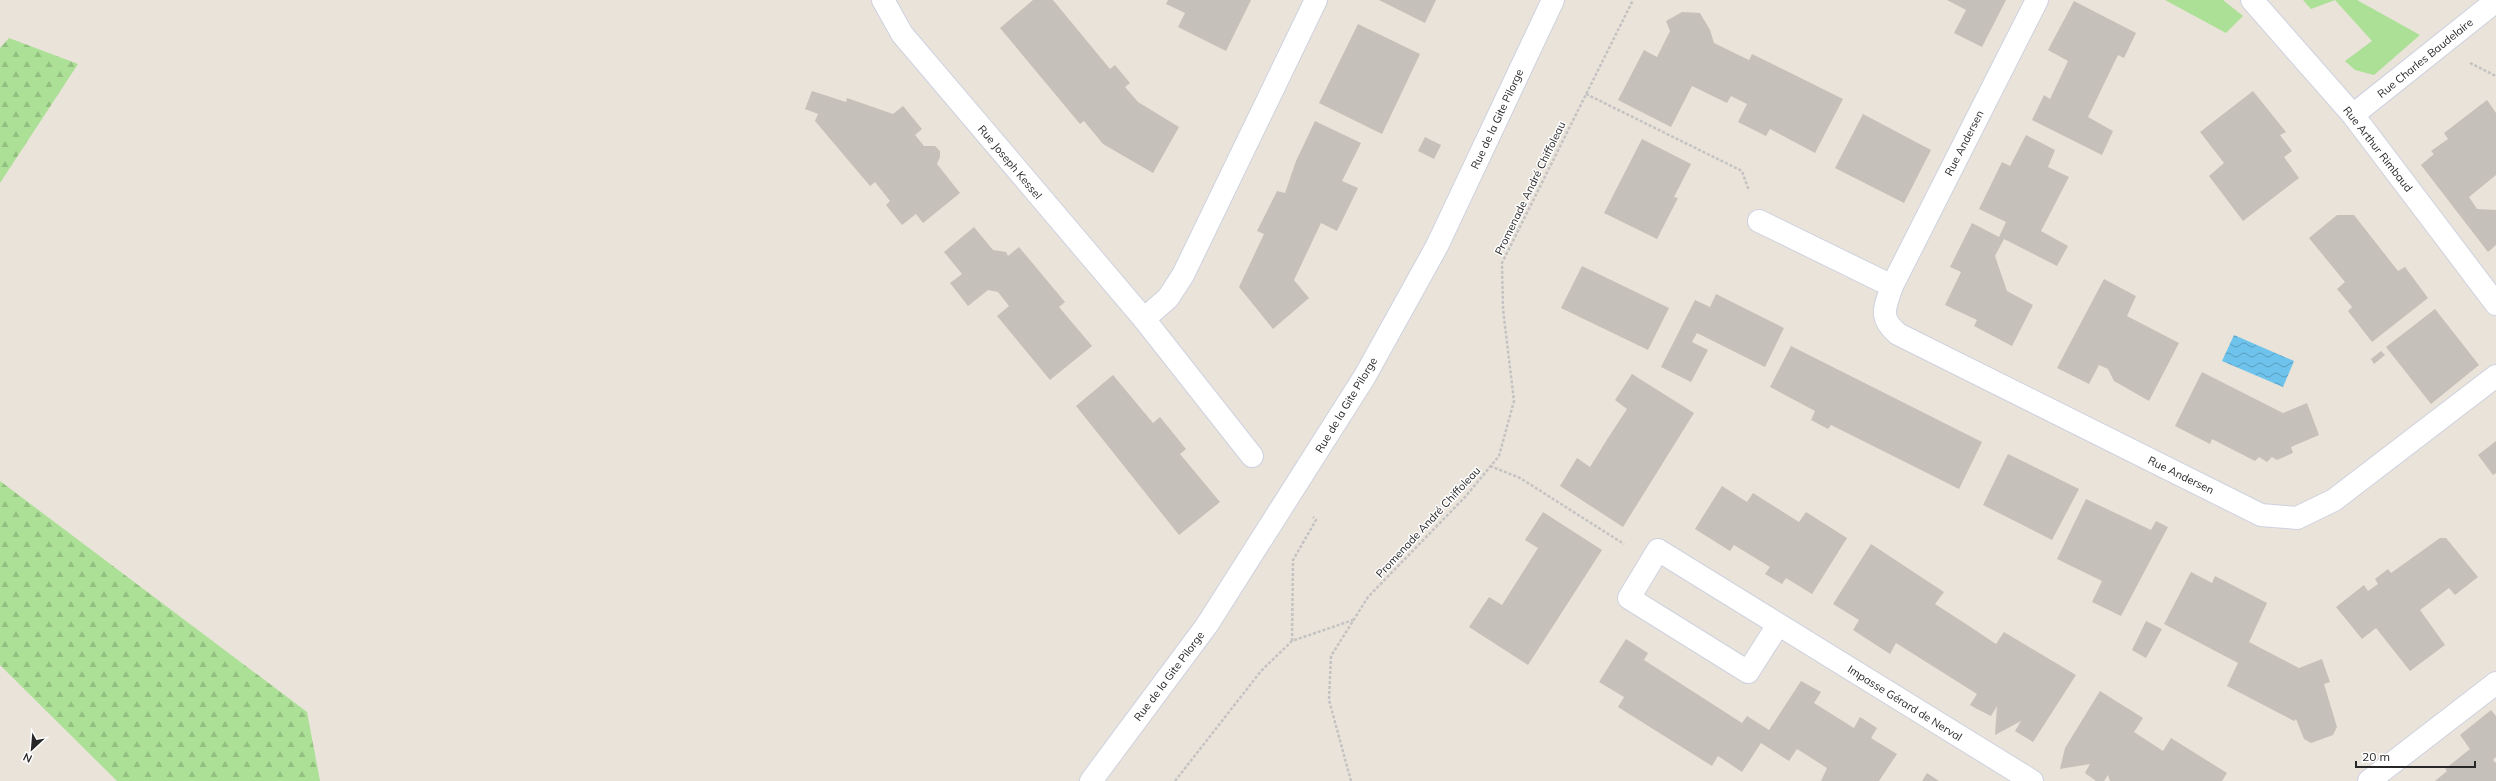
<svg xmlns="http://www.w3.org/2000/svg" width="2496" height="781" font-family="Mulish,sans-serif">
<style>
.grass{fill:#abe096}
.forest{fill:url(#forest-firs)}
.water{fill:url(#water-waves)}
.building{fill:#c5c0b9}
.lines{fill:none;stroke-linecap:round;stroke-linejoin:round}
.minor-casing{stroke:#ced1e0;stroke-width:24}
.path{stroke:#c3c3c3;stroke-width:2.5;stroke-dasharray:3 2;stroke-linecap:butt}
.minor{stroke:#fff;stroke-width:22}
.labels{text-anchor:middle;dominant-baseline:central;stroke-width:3;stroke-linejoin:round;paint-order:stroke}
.street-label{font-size:11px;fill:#272727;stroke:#fff}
</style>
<defs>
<pattern id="forest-firs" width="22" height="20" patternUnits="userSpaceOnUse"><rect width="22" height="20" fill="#abe096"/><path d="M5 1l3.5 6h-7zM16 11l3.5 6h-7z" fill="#93c081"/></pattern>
<pattern id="water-waves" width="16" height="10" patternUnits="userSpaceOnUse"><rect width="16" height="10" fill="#6dc3eb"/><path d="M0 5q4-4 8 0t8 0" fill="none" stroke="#5a9ebe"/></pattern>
</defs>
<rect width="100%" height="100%" fill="#eae3d9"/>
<g class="grass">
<path d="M 2165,0 L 2223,0 L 2243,16 L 2226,33 Z"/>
<path d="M 2303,0 L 2357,0 L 2420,35 L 2374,75 L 2355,70 L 2345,61 L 2372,41 L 2335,0 L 2311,9 Z"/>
</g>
<g class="forest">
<path d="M 9,38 L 78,64 L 0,183 L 0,48 Z"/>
<path d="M 0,481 L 307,712 L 320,781 L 117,781 L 0,665 Z"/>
</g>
<path class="water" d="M 2234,335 L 2294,361 L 2283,387 L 2222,361 Z"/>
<g class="building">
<path d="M 1033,0 L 1053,0 L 1110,69 L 1115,65 L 1130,83 L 1125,87 L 1138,102 L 1179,127 L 1153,173 L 1103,144 L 1084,121 L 1080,124 L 1000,28 Z"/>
<path d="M 1168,0 L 1251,0 L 1226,51 L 1178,27 L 1185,13 L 1166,4 Z"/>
<path d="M 1379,0 L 1436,0 L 1425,23 Z"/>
<path d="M 1947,0 L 2006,0 L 1982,47 L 1954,33 L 1966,10 Z"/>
<path d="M 2074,1 L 2136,33 L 2124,58 L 2118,55 L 2088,117 L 2113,131 L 2102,155 L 2032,120 L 2044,95 L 2050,99 L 2068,61 L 2048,50 Z"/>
<path d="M 1682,12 L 1700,13 L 1710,30 L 1714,43 L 1749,60 L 1752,54 L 1843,99 L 1815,153 L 1770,129 L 1766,136 L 1738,122 L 1747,104 L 1731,96 L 1727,103 L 1692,86 L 1671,127 L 1618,100 L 1644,50 L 1657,57 L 1670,31 L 1666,21 Z"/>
<path d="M 1358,24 L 1420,54 L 1382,134 L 1319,103 Z"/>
<path d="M 812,91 L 846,102 L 847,98 L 893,114 L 903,106 L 922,129 L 915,135 L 924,146 L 935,146 L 940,151 L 940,157 L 937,164 L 960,193 L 923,223 L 916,214 L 902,225 L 886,205 L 890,201 L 875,182 L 870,186 L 815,121 L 818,114 L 805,109 Z"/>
<path d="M 2253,91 L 2286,132 L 2280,135 L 2292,151 L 2284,157 L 2299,178 L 2243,221 L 2209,176 L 2224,163 L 2200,132 Z"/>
<path d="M 2487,100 L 2496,113 L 2496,175 L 2469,197 L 2477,209 L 2496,210 L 2496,245 L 2488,252 L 2421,165 L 2434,154 L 2431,151 L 2448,139 L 2444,133 Z"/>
<path d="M 1863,114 L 1931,150 L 1904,203 L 1835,168 Z"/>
<path d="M 1315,121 L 1361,143 L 1342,181 L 1358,188 L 1337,231 L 1321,223 L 1294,280 L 1309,298 L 1273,329 L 1239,287 L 1264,234 L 1257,231 L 1277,191 L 1285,193 L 1296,161 Z"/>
<path d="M 2026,135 L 2055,150 L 2048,167 L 2069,177 L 2041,231 L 2068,246 L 2057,266 L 2004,239 L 1995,256 L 2007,291 L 2033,305 L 2012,346 L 1974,326 L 1977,320 L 1945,305 L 1961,272 L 1950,267 L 1972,223 L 1999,237 L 2006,222 L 1979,209 L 2002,162 L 2010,166 Z"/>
<path d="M 1425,137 L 1441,145 L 1434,159 L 1418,151 Z"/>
<path d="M 1642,139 L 1691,164 L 1674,197 L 1678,198 L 1657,239 L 1604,213 Z"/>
<path d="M 2337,215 L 2354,215 L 2398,271 L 2405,267 L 2428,298 L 2372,342 L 2348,311 L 2352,307 L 2337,289 L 2345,282 L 2309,238 Z"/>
<path d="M 974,227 L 993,250 L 1006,252 L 1008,256 L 1019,247 L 1065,302 L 1059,307 L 1092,346 L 1050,380 L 997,316 L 1009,306 L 998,292 L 988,290 L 968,306 L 950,283 L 962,274 L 944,252 Z"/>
<path d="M 1582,266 L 1669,308 L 1648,350 L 1561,308 Z"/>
<path d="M 2104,279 L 2136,296 L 2127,316 L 2179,343 L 2149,401 L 2114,381 L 2108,369 L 2099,365 L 2089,384 L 2057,368 Z"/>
<path d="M 1716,294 L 1784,328 L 1765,367 L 1697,333 L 1692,342 L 1708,350 L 1691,382 L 1661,367 L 1695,300 L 1710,307 Z"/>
<path d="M 2435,309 L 2479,365 L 2431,404 L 2386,347 Z"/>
<path d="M 1791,346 L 1982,442 L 1959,489 L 1831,425 L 1828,429 L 1811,420 L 1815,411 L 1770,387 Z"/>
<path d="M 2381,351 L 2385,355 L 2374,364 L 2371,359 Z"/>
<path d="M 2202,372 L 2283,413 L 2307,403 L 2319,435 L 2291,447 L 2293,453 L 2277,460 L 2272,457 L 2267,462 L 2259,457 L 2255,461 L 2212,439 L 2210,444 L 2175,426 Z"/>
<path d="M 1632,374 L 1694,413 L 1623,527 L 1560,486 L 1577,458 L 1590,467 L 1608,438 L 1627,409 L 1615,400 Z"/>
<path d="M 1113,375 L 1153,423 L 1160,417 L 1186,449 L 1180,454 L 1220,502 L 1179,535 L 1076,406 Z"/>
<path d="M 2496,441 L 2496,473 L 2493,475 L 2478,455 Z"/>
<path d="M 2008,454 L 2079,489 L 2052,540 L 1983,505 Z"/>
<path d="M 1722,486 L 1747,502 L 1753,493 L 1799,522 L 1806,512 L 1847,538 L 1812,594 L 1786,578 L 1782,584 L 1765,574 L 1770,567 L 1734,545 L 1730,551 L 1695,529 Z"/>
<path d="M 2086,499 L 2151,530 L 2156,521 L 2168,527 L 2121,616 L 2092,602 L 2102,581 L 2057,559 Z"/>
<path d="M 1543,512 L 1602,550 L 1528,665 L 1469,627 L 1489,597 L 1502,605 L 1538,548 L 1525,540 Z"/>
<path d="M 2440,538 L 2446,538 L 2478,577 L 2455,595 L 2449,588 L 2420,610 L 2445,645 L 2410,671 L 2376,628 L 2362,639 L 2336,607 L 2364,585 L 2368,591 L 2378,584 L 2375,579 L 2388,569 L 2391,573 Z"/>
<path d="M 1871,544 L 1944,592 L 1935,604 L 1966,624 L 1996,644 L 2004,632 L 2076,675 L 2033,742 L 2015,731 L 2021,721 L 1995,735 L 1997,706 L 1991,716 L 1977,709 L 1970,705 L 1977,694 L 1896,643 L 1890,654 L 1853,630 L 1859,620 L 1833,604 Z"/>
<path d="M 2191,572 L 2212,583 L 2215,576 L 2267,603 L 2249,642 L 2299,668 L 2322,659 L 2330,682 L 2324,684 L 2337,727 L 2333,735 L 2311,743 L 2304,739 L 2296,719 L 2294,721 L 2227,686 L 2238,663 L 2164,624 Z"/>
<path d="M 2146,621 L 2162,629 L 2146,658 L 2132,650 Z"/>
<path d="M 1626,639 L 1648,653 L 1644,660 L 1742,723 L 1747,716 L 1769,730 L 1801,681 L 1821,692 L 1814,703 L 1854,728 L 1860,717 L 1877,728 L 1871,738 L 1897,754 L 1879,781 L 1821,781 L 1827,768 L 1797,749 L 1789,761 L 1761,743 L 1742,772 L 1718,756 L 1712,766 L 1618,707 L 1624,697 L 1599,682 Z"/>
<path d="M 2100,691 L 2143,718 L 2134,732 L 2163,751 L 2171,738 L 2227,773 L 2222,781 L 2110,781 L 2108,775 L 2104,781 L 2096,781 L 2085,773 L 2090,764 L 2060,769 L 2065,748 Z"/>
<path d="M 2491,710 L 2496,716 L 2496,757 L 2493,760 L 2496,763 L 2496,781 L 2435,781 L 2447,771 L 2445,769 L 2470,749 L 2460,735 Z"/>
<path d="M 1927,773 L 1939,781 L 1922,781 Z"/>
</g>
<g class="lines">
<g class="minor-casing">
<g id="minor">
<path d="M 883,0 L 902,34 L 1144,319 L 1252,456"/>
<path d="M 2037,0 L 1892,286 C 1885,308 1878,317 1898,334 L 2261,515 L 2297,518 L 2334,500 L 2496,376"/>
<path d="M 2252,0 L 2353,115 L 2496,304"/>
<path d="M 2353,115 L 2496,1"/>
<path d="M 1759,221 L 1892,286"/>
<path d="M 1144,319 L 1168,298 L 1183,275 L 1316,0"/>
<path d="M 1778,625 L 1748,672 L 1629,598 L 1658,550 L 2032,781"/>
<path d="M 1091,781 L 1207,625 L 1365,376 L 1437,246 L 1553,0"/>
<path d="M 2369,781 L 2496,683"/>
</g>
</g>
<g class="path">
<path d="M 2470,63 L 2496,76"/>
<path d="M 1586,94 L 1742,171 L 1749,191"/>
<path d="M 1490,466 L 1520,478 L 1624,544"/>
<path d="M 1292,641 L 1293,560 L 1316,520 L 1313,517"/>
<path d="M 1175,781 L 1261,671 L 1292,641 L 1353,620"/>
<path d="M 1351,781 L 1329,700 L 1331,656 L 1368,597 L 1466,496 L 1499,456 L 1514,401 L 1503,309 L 1502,263 L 1633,0"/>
</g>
<use href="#minor" class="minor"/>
</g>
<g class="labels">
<g class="street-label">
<text transform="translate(2425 58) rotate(-39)">Rue Charles Baudelaire</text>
<text transform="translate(1497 119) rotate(-65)">Rue de la Gite Pilorge</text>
<text transform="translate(1964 143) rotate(-63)">Rue Andersen</text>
<text transform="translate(2378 149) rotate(52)">Rue Arthur Rimbaud</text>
<text transform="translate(1010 162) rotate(50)">Rue Joseph Kessel</text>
<text transform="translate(1530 188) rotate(-64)">Promenade André Chiffoleau</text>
<text transform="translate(1346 405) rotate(-59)">Rue de la Gite Pilorge</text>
<text transform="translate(2181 475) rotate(26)">Rue Andersen</text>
<text transform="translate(1428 522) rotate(-47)">Promenade André Chiffoleau</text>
<text transform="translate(1169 676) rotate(-53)">Rue de la Gite Pilorge</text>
<text transform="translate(1905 703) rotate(32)">Impasse Gérard de Nerval</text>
</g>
</g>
<g transform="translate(32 749) rotate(206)" stroke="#ffffff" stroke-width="3" paint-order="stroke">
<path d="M0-3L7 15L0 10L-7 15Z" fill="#272727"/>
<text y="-6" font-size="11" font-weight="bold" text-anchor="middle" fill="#272727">N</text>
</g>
<path d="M2356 761v6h119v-6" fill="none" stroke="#272727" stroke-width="2"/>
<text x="2362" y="761" font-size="12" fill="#272727" stroke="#ffffff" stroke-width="3" paint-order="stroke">20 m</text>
</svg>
